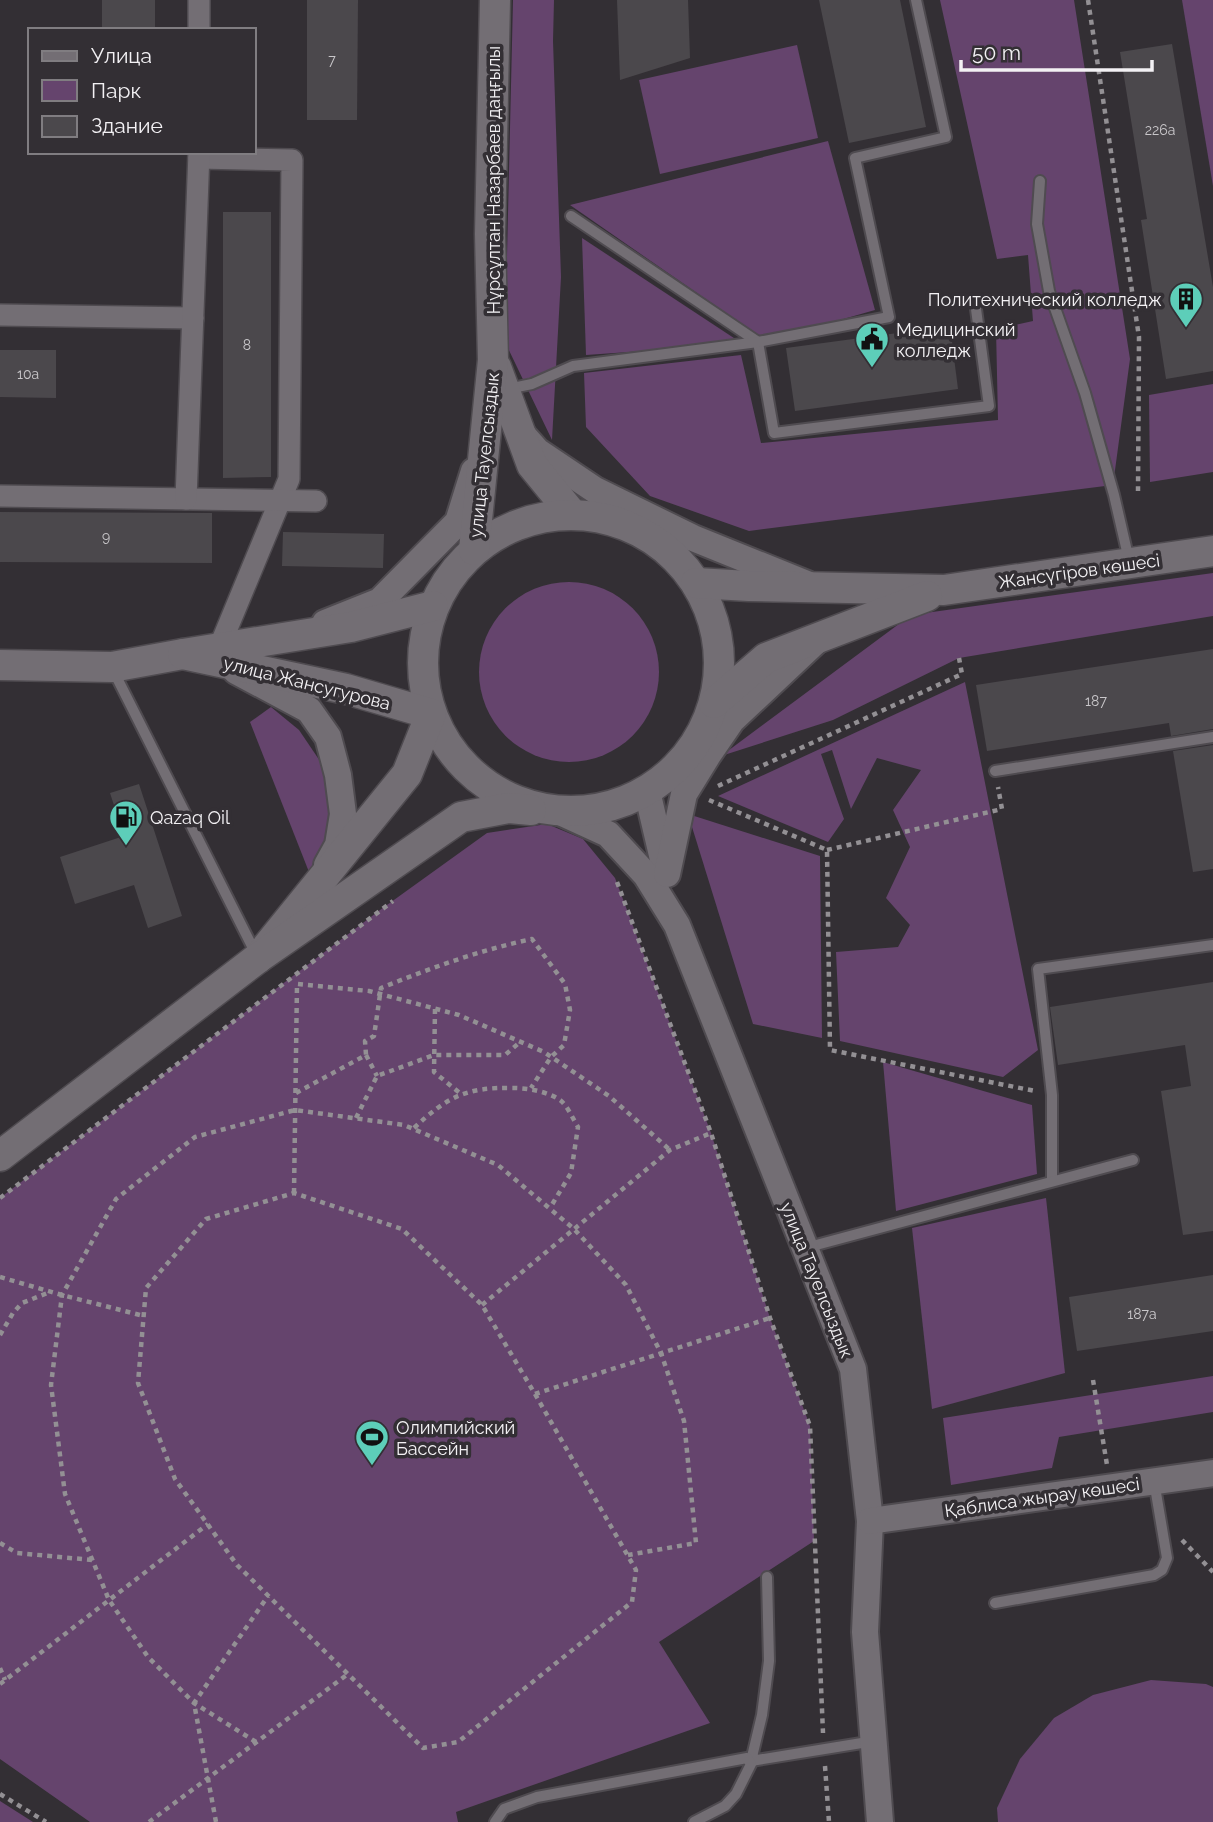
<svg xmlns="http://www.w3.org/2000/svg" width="1213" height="1822" font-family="Raleway,sans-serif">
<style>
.green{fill:#65446d}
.building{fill:#4b484c}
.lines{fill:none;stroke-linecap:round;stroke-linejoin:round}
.service-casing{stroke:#4f4b50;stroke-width:14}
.minor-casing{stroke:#4f4b50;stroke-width:24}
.tertiary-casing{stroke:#4f4b50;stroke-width:30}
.secondary-casing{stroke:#4f4b50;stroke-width:33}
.path{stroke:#939094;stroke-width:4.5;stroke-dasharray:5 5;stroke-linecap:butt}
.service{stroke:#736e74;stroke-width:10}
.minor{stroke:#736e74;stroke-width:21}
.tertiary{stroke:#736e74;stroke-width:26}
.secondary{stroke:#736e74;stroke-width:30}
.labels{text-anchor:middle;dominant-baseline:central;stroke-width:7;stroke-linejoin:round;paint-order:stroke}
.number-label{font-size:14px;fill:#c9c7ca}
.street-label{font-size:18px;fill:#f3f1f4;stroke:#332f34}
.poi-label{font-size:18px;fill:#f3f1f4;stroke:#332f34;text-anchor:start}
</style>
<rect width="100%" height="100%" fill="#332f34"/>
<g class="green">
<path d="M 513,0 L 554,0 L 553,41 L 561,277 L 552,440 L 505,342 Z"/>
<path d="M 940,0 L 1074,0 L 1130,359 L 1113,485 L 749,531 L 650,496 L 586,427 L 584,373 L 741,355 L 761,443 L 998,420 L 996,329 L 1033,321 L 1028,255 L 997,259 Z"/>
<path d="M 1182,0 L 1213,0 L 1213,186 Z"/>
<path d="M 797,45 L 818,138 L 660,174 L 639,80 Z"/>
<path d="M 828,141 L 875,310 L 766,341 L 570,205 Z"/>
<path d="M 582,238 L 743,344 L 586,355 Z"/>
<path d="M 1213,384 L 1213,472 L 1150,482 L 1149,395 Z"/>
<path d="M 1213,573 L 1213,616 L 959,658 L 833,720 L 721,756 L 911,615 Z"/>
<circle cx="569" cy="672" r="90"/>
<path d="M 965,682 L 1038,1050 L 1003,1077 L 840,1041 L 836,952 L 898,947 L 910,925 L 886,898 L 910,847 L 893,810 L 921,770 L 877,758 L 851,809 L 832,750 L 821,754 L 844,819 L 828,842 L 718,796 Z"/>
<path d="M 271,707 L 299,730 L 322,764 L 335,800 L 331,849 L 309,872 L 250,722 Z"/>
<path d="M 688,814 L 820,856 L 822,1038 L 753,1024 Z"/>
<path d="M 547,824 L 583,839 L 615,878 L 711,1133 L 770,1318 L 810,1426 L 814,1541 L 659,1642 L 710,1723 L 456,1812 L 458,1822 L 90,1822 L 0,1759 L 0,1198 L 380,910 L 487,833 Z"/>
<path d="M 883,1062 L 1032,1105 L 1037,1174 L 896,1211 Z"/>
<path d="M 1046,1198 L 1065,1373 L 932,1409 L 912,1228 Z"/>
<path d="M 1213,1376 L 1213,1412 L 1059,1437 L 1052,1468 L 951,1485 L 943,1418 Z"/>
<path d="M 1151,1680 L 1206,1684 L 1213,1687 L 1213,1822 L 998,1822 L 997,1808 L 1020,1759 L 1054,1718 L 1093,1695 Z"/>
<path d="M 0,1801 L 33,1822 L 0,1822 Z"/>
</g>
<g class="building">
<rect x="102" y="0" width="53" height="30"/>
<path d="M 307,0 L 358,0 L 357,120 L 307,120 Z"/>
<path d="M 617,0 L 688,0 L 690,58 L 620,80 Z"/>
<path d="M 819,0 L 900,0 L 926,127 L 849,143 Z"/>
<path d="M 1172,44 L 1213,287 L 1213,371 L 1166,379 L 1141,220 L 1147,219 L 1120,52 Z"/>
<path d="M 223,212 L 271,212 L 271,477 L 223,478 Z"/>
<path d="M 950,326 L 958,389 L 795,411 L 786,348 Z"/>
<path d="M 0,350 L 56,350 L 56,398 L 0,397 Z"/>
<path d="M 0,512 L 212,513 L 212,563 L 0,562 Z"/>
<path d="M 283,532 L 384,534 L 383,568 L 282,566 Z"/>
<path d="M 1213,649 L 1213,729 L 1171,736 L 1169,723 L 987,751 L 976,685 Z"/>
<path d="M 1213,745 L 1213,869 L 1193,872 L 1173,751 Z"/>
<path d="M 139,784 L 182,916 L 148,928 L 134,885 L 75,904 L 60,857 L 124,836 L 110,793 Z"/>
<path d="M 1213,982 L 1213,1231 L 1183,1235 L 1161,1091 L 1191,1086 L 1185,1045 L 1058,1065 L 1050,1007 Z"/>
<path d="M 1213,1275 L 1213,1331 L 1077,1351 L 1069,1297 Z"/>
</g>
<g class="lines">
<g class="service-casing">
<g id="service">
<path d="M 1040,181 L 1037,224 L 1049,291 L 1085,393 L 1114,495 L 1129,560"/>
<path d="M 571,216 L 758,342 L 774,433 L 989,406 L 976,309"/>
<path d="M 507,389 L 532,384 L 573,366 L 758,342 L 889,317 L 855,158 L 946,137 L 916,0"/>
<path d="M 113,670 L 257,956"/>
<path d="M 995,771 L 1213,737"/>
<path d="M 1052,1181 L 1052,1095 L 1038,969 L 1213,945"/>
<path d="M 805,1248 L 1133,1160"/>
<path d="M 767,1577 L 769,1661 L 762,1715 L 751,1761 L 874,1741"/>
<path d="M 995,1603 L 1154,1575 L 1162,1570 L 1167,1558 L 1154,1481"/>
<path d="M 495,1822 L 504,1809 L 537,1797 L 747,1758 L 751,1764 L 736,1794 L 725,1806 L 694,1822"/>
</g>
</g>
<g class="minor-casing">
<g id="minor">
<path d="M 199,0 L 199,30"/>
<path d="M 199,158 L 292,160 L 289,479 L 219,648"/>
<path d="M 0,315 L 193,318"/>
<path d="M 0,496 L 316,501"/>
<path d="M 186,499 L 199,152"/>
</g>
</g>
<g class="tertiary-casing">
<g id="tertiary">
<path d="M 521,433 L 537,451 L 595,490 L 693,538 L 807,584"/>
<path d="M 325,623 L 380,601 L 458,522 L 474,471"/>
<path d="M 236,671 L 309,710 L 328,737 L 338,775 L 343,814 L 338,845 L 327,865"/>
<path d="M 647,791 L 665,868"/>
<path d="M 560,812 L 608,834 L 646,875 L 677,925 L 853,1369 L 870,1521 L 865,1632 L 880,1822"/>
<path d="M 667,874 L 684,794 L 708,755 L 732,720 L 816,641"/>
<path d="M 870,1521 L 1213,1473"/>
</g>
</g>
<g class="secondary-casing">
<g id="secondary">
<path d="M 496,367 L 532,465 L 572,514"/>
<circle cx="571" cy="663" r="148"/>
<path d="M 474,550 L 493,360 L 490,234 L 495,0"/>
<path d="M 696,583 L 749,586 L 944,590 L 1213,551"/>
<path d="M 0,665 L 112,667 L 183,654"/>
<path d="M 714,703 L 766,658 L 927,596"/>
<path d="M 258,958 L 407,774 L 431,714 L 346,689 L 183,654 L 351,627 L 433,606"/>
<path d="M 0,1156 L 258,958 L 461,817 L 508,808 L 531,810"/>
</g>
</g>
<g class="path">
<path d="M 1088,0 L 1139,337 L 1138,491"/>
<path d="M 718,786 L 962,674 L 959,658"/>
<path d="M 709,800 L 827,850 L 830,1050 L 1035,1091"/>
<path d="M 827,850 L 1002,809 L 998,787"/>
<path d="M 617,882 L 711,1133 L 770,1318 L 810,1426 L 823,1733"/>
<path d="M 435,1009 L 434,1072 L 461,1094"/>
<path d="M 366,1055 L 377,1076"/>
<path d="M 296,1093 L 366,1055 L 365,1041 L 374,1036 L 381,988 C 431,968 480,950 532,939 L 565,984 L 570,1010 L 564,1045 L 551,1057 L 531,1088"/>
<path d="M 356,1118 L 377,1076 L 434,1055 L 505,1055 L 520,1042"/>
<path d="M 414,1128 C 447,1097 466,1087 512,1088 C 528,1088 546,1091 560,1100 C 567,1105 573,1119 578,1127 L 571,1173 L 550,1208"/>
<path d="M 294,1193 L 297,984 L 369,991 L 459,1015 L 544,1052 L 609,1096 L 670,1150"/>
<path d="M 0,1198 L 393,901"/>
<path d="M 0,1277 L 62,1295 L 144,1316"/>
<path d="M 482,1305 L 670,1150 L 711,1133"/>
<path d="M 0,1335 L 13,1313 L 22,1303 L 50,1292"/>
<path d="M 1093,1380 L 1107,1465"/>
<path d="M 535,1394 L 636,1570 L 632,1602 L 458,1742 L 423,1748 L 237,1565 L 175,1479 L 138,1383 L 146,1288 L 206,1219 L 294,1193 L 402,1229 L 482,1305 L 535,1394 L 770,1318"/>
<path d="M 1182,1540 L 1213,1572"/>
<path d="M 0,1543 L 17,1553 L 92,1560"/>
<path d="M 0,1668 L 5,1680"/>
<path d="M 0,1684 L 208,1524"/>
<path d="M 256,1742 L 194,1703 L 148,1657 L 109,1600 L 65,1494 L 51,1385 L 62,1295 L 116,1199 L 195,1137 L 295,1110 L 404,1125 L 498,1165 L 574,1229 L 626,1285 L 661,1353 L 684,1421 L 696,1543 L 628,1555"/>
<path d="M 825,1766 L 829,1822"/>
<path d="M 0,1794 L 46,1822"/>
<path d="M 149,1822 L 348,1674"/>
<path d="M 216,1822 L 194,1703 L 268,1596"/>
</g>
<use href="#service" class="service"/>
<use href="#minor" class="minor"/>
<use href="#tertiary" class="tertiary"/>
<use href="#secondary" class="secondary"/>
</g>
<defs>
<g id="building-pin" transform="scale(1.75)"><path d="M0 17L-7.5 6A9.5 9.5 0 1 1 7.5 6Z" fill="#5dceb9" stroke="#332f34"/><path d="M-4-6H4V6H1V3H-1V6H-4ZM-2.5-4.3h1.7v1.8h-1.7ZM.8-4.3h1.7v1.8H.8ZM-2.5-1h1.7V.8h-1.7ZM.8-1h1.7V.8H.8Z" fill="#111"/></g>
<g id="civic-pin" transform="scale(1.75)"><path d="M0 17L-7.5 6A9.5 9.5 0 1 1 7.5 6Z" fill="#5dceb9" stroke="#332f34"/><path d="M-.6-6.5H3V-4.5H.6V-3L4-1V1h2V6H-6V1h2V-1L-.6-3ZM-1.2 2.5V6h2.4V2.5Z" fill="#111"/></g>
<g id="fuel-pin" transform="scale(1.75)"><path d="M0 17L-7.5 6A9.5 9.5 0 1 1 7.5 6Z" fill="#5dceb9" stroke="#332f34"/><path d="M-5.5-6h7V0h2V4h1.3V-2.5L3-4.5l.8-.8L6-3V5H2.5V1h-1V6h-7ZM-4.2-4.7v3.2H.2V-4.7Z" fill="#111"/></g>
<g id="stadium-pin" transform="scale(1.75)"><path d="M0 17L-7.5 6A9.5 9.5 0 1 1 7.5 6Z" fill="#5dceb9" stroke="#332f34"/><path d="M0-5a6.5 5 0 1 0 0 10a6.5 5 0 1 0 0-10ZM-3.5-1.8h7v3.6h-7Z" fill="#111"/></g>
</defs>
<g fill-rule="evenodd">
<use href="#building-pin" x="1186" y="299"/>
<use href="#civic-pin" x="872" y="339"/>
<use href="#fuel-pin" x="126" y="817"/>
<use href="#stadium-pin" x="372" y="1437"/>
</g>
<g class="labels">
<g class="number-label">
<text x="332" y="60">7</text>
<text x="1160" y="130">226а</text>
<text x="247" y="345">8</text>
<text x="28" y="374">10а</text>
<text x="106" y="537">9</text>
<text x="1096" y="701">187</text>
<text x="1142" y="1314">187а</text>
</g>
<g class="street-label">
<text transform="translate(493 180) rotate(-90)">Нұрсұлтан Назарбаев даңғылы</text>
<text transform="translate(484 455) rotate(-84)">улица Тауелсыздык</text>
<text transform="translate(1079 571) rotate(-8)">Жансүгіров көшесі</text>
<text transform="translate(307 683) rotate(14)">улица Жансугурова</text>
<text transform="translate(817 1280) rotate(68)">улица Тауелсыздык</text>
<text transform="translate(1042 1497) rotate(-8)">Қаблиса жырау көшесі</text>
</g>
<g class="poi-label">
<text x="1162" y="299" text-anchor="end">Политехнический колледж</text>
<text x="896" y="329">Медицинский<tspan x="896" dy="21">колледж</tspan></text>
<text x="150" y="817">Qazaq Oil</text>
<text x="396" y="1427">Олимпийский<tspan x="396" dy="21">Бассейн</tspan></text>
</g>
</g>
<rect x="28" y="28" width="228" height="126" fill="#332f34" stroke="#807d81" stroke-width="2"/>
<rect x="42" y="51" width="35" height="10" fill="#736e74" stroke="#807d81" stroke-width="2"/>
<text x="91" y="63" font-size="21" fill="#f3f1f4">Улица</text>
<rect x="42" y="80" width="35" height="21" fill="#65446d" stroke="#807d81" stroke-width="2"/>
<text x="91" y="98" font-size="21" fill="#f3f1f4">Парк</text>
<rect x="42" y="116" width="35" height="21" fill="#4b484c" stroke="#807d81" stroke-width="2"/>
<text x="91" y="133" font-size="21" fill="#f3f1f4">Здание</text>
<path d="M961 60v10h191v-10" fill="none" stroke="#f3f1f4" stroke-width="3.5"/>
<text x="972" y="60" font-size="21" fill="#f3f1f4" stroke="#332f34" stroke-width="5" paint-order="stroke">50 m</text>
</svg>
